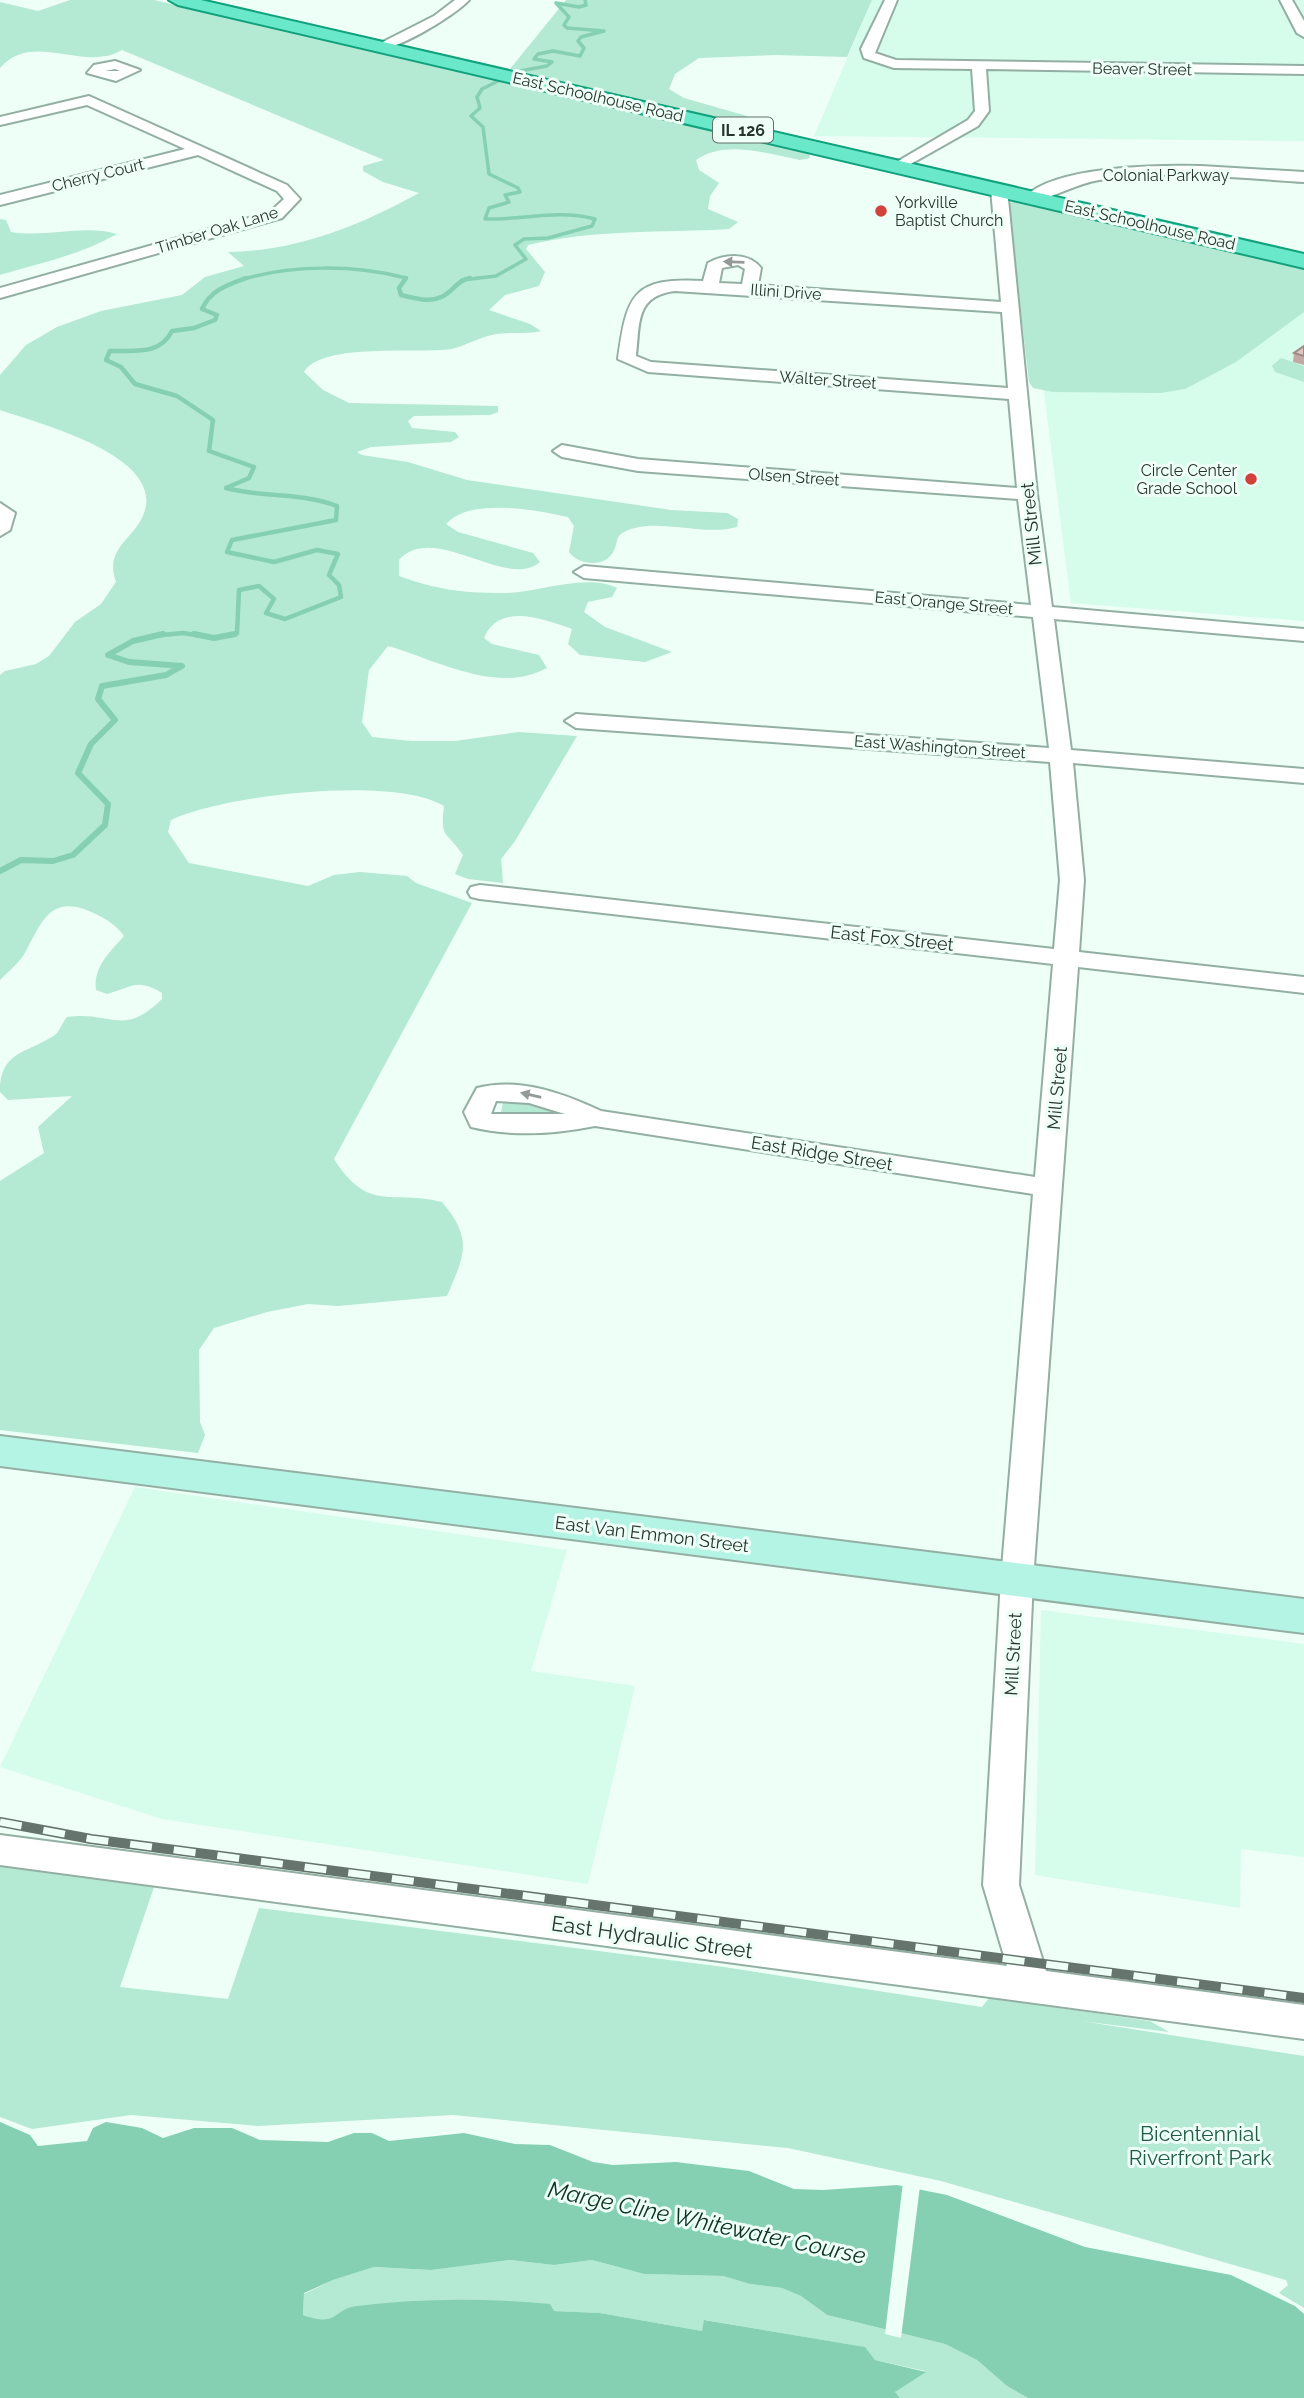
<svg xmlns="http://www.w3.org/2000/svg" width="1304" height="2398" font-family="Raleway,sans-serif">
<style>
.built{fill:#d6fcec}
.green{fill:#b4e9d3}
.water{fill:#85d0b3}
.pier{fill:#edfff7}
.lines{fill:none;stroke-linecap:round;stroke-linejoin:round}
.stream-far2{stroke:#85d0b3;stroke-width:3.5}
.stream-far1{stroke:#85d0b3;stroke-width:4.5}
.stream{stroke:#85d0b3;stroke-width:6}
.street-casing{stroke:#93afa3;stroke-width:4}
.secondary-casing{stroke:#93afa3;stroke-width:4}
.primary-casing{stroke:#12a17d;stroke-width:4}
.street{fill:#fff;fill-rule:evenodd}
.secondary{fill:#b4f4e5;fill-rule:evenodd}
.primary{fill:#6ae9ca;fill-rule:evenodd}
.rail-casing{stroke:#66746e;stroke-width:10}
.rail{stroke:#edfff7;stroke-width:7;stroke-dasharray:22;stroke-linecap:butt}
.wall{fill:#c3a9a5}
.building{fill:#e3c5c0;stroke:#9f8a86;stroke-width:2}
.oneway{fill:#949a97}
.poi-dot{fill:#d1433a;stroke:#edfff7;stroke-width:2.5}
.labels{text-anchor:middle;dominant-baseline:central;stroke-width:6;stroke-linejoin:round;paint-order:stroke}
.far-street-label{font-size:16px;fill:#29342f;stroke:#edfff7}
.shield{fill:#edfff7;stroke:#64716b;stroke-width:2}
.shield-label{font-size:16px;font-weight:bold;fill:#29342f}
.far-poi-label{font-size:16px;fill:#29342f;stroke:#edfff7;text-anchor:start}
.street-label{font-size:18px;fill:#29342f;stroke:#edfff7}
.near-street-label{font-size:21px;fill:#29342f;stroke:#edfff7}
.near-park-label{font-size:21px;fill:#215c48;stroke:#edfff7}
.near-water-label{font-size:23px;font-style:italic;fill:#0e3226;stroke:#edfff7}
</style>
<rect width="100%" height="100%" fill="#edfff7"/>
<g class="built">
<path d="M 872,0 L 1304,0 L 1304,141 L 814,136 Z"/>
<path d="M 1021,213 L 1304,275 L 1304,621 L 1071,603 Z"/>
<path d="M 135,1487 L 567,1550 L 531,1671 L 635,1686 L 588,1884 L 162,1819 L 0,1767 Z"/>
<path d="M 1041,1610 L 1304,1644 L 1304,1857 L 1241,1849 L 1240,1908 L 1035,1875 Z"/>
</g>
<g class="green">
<path d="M 70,0 L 154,0 L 809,153 L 810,158 L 800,160 C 767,154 726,139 696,160 L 699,170 L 719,183 L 710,196 L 708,209 L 738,222 L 729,229 C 661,233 594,229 528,245 L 526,249 L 545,272 L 539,286 L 505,295 L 489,310 L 530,324 L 541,331 C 524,335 509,331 492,335 C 478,338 465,346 451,349 C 418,354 322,342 304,372 L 323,390 L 349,403 L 498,406 L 498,412 L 490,415 L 414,416 L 408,421 L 412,428 L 455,432 L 459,437 L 451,442 L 371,447 L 357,452 L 362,455 L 408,462 L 467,480 L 671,510 L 727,513 L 738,519 L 737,527 C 702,537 655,516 624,532 C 615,536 618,543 614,550 C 607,568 579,566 569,552 L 574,526 L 568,517 C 536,510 470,497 446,524 L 458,532 L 533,553 L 540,562 C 507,591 433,521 399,560 L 399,576 C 435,589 461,593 500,593 C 536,594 586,572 617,588 L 612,597 L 588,602 L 584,612 L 605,627 L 672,652 L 645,662 L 580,655 L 568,644 L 572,629 C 543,619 499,602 484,638 L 492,644 L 539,655 L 547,668 C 497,695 437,660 388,646 L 369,670 L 362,722 L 372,737 L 411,741 L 455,741 L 519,732 L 577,736 L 515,841 L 501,859 L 503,883 L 468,879 L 455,874 L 463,855 C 446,830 440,839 444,806 C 394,775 223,795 171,820 L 168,832 L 189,863 L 308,886 L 334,875 L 360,872 L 407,876 L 416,883 L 472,903 L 334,1159 C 369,1214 391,1189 442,1202 C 473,1239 465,1254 447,1296 L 338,1306 L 308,1304 L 267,1312 L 214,1328 L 199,1350 L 200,1422 L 205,1435 L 198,1453 L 0,1430 L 0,1181 L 44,1153 L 38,1127 L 72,1096 L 8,1100 L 0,1092 C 0,1051 26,1054 55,1035 C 60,1031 62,1023 67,1017 C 113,1011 122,1038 162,999 L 162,993 C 136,978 133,987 107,994 L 96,990 C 93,967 110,952 124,936 C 116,924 103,917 89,911 C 50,895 41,923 26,951 C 20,962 9,971 0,980 L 0,675 L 5,671 L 36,664 L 49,656 L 75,622 L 101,604 L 116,582 C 103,546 138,538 145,510 C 161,454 37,423 0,410 L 0,375 L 26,345 L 57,327 L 101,311 L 182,295 L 205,277 L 244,266 L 228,252 C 297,251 359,226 419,193 L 383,182 L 363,171 L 363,166 L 384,160 L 122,50 C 83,73 33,30 0,68 L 0,2 L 38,11 Z"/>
<path d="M 566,0 L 872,0 L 847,57 L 775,55 L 699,58 L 675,74 L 669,89 L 684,98 L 747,116 L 745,121 L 733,122 L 510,69 Z"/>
<path d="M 1021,200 L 1304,268 L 1304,312 L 1236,362 L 1185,389 L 1160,393 L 1053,392 L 1033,388 L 1029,382 L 1009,210 L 1010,203 Z"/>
<path d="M 0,219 L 6,220 L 11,232 C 46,238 83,224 117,234 C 80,255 40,263 0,275 Z"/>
<path d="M 1281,358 L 1304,366 L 1304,382 L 1275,372 L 1272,366 Z"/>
<path d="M 529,1099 L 565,1113 L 564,1117 L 509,1116 L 501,1112 L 503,1102 Z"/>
<path d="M 0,1858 L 154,1887 L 120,1987 L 228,1999 L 259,1908 L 724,1967 L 982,2007 L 989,1998 L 1150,2021 L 1169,2032 L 1081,2021 L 1304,2056 L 1304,2308 L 1279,2293 L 1288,2285 L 1286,2280 L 941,2181 L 788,2148 L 453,2115 L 258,2126 L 131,2115 L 32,2129 L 0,2117 Z"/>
<path d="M 510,2260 L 554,2265 L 592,2260 L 644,2274 L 723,2276 L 750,2284 L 782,2288 L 801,2296 L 827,2315 L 945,2344 L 977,2360 L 1007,2386 L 1028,2398 L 900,2398 L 895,2392 L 925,2371 L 875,2360 L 864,2347 L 705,2320 L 702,2331 L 600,2313 L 553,2311 L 319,2321 L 303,2315 L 304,2294 L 333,2280 L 374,2267 L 431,2270 Z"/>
</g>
<path class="water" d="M 0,2122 L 30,2135 L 38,2146 L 87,2141 L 93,2128 L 106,2122 L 142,2128 L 163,2138 L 194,2128 L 232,2128 L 260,2140 L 328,2142 L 354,2133 L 372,2133 L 389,2141 L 464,2133 L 515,2144 L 550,2145 L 593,2162 L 613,2165 L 676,2162 L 749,2171 L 794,2189 L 823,2190 L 897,2185 L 947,2195 L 1085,2247 L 1231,2275 L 1295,2306 L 1304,2314 L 1304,2398 L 1028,2398 L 1007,2386 L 977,2360 L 945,2344 L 827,2315 L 801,2296 L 782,2288 L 750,2284 L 723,2276 L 644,2274 L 592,2260 L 554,2265 L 510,2260 L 431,2270 L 374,2267 L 333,2280 L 304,2293 L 303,2315 C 339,2328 332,2309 357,2306 C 421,2298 486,2298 550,2304 L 554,2311 L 600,2313 L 702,2331 L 704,2320 L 865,2347 L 875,2360 L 926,2372 L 895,2392 L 900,2398 L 0,2398 Z"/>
<path class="pier" d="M 903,2182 L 920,2186 L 901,2338 L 885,2334 Z"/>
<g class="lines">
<g class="stream-far2">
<path d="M 520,71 L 547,66 L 552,62 L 534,59 L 538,54 L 553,51 L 580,56 L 584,48 L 578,41 L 581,37 L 604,31 L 567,28 L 564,25 L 569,17 L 556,3 L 579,7 L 586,5 L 585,0"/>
<path d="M 241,280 C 291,264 356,265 406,278 L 405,280"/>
<path d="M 462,280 L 496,276 L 526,259 L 515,245 L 524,239 L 548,238 L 592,226 L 595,219 C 558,209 522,220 485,219 L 489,208 L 509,202 L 505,195 L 520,192 L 518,188 L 489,174 L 483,127 L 471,116 L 480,108 L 477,97 L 482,89 L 498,81"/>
</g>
<g class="stream-far1">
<path d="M 406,278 L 399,288 L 401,295 C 414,298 429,303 441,297 C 453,292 457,280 470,278"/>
<path d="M 152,636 L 183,633 L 202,636"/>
<path d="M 230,636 L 237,633 L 239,590 L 259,586 L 274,599 L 266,613 L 285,619 L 341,597 L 339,585 L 329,575 L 338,554 L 317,550 L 274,562 L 227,552 L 232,540 L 336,520 L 337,506 C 301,492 263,498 226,488 L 249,478 L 254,467 L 209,451 L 213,420 L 177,396 L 135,384 L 121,367 L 106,360 L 110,351 C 135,350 159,356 172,331 L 194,328 L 215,320 L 217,315 L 202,309 C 211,290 227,285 246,278"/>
</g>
<g class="stream">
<path d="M 194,634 L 214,638 L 235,634"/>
<path d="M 0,871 L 21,860 L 53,861 L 73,855 L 105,825 L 108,804 L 78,773 L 91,744 L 115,720 L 98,699 L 102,686 L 166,675 L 182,666 L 129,662 L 108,655 L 133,641 L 163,634"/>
</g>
<g class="street-casing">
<g id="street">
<path d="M 455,0 L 469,0 C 457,14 387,58 373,47 L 434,16 Z"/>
<path d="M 885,0 L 897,0 L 875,53 L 896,60 L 1304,66 L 1304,74 L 986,69 L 989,111 L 978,126 L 900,170 L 895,169 L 895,163 L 968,120 L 975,111 L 972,69 L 894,68 L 864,58 L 861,49 Z"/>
<path d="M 1280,0 L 1292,0 L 1304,21 L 1304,37 L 1297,33 Z"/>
<path d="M 115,61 L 140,70 L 116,81 L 87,73 L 94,65 ZM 115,69 L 120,71 L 105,71 Z"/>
<path d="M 89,96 L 287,185 L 300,199 L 282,218 L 0,298 L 0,288 L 270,212 L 284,199 L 277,191 L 198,155 L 0,205 L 0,195 L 185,149 L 87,105 L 0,125 L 0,117 Z"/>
<path d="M 1201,166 L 1304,172 L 1304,182 C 1236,178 1167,169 1099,180 C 1076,184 1056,196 1033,202 L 1025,197 C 1055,166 1159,165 1201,166 Z"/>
<path d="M 999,184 L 1007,189 L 1037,494 L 1052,607 L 1304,629 L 1304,641 L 1054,619 L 1071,750 L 1304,769 L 1304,783 L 1073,763 L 1084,880 L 1079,952 L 1304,977 L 1304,993 L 1078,967 L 1033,1580 L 1019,1885 L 1046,1971 L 1304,2005 L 1304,2039 L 0,1865 L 0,1835 L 1007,1966 L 983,1885 L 1001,1580 L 1033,1194 L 595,1126 C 555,1134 512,1137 471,1127 L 464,1112 L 477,1088 C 519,1077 563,1093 601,1111 L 1035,1177 L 1053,964 L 480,899 L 471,897 L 468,892 L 471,887 L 480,885 L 1054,949 L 1060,880 L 1050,762 L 576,728 L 565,721 L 576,714 L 1049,748 L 1033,617 L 584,578 L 574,572 L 584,566 L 1031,605 L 1018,499 L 638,471 L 562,457 L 553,451 L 562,445 L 638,459 L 1017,488 L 1009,399 L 648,372 L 618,359 C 627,295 632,277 703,281 L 708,263 C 725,254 748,252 761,268 L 758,285 L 1001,302 L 991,189 ZM 738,265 L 745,269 L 742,284 L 719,283 L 722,268 ZM 675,291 L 1002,312 L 1008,388 L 651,362 L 636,356 C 640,323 635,296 675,291 ZM 496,1101 L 529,1103 L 565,1114 L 491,1114 Z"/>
<path d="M 0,503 L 15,513 L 10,530 L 0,536 Z"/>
</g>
</g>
<g class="secondary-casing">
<path id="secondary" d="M 0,1436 L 1304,1599 L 1304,1633 L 0,1466 Z"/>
</g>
<g class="primary-casing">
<path id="primary" d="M 169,0 L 201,0 L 1304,254 L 1304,268 L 178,5 Z"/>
</g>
<use href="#street" class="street"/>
<use href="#secondary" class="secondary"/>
<use href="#primary" class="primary"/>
<g class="rail-casing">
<path id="rail" d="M 0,1822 L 91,1839 L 1304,1998"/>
</g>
<use href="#rail" class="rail"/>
</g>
<path class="wall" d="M 1304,346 L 1304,365 L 1293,362 L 1294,353 Z"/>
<path class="building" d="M 1304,346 L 1304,356 L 1294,353 Z"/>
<defs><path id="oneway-solid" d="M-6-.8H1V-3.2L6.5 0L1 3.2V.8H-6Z" transform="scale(1.75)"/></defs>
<g class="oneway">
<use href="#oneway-solid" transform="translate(734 262) rotate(-178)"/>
<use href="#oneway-solid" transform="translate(531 1095) rotate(-167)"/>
</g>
<g class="poi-dot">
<circle cx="881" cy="211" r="7"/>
<circle cx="1251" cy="479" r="7"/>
</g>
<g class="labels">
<g class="far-street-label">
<text transform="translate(1142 69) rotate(1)">Beaver Street</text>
<text transform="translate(598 97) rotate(13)">East Schoolhouse Road</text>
<text transform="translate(98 175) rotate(-14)">Cherry Court</text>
<text x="1166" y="175">Colonial Parkway</text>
<text transform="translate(1150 225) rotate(13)">East Schoolhouse Road</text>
<text transform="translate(217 230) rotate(-17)">Timber Oak Lane</text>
<text transform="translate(786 292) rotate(4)">Illini Drive</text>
<text transform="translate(828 380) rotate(4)">Walter Street</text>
<text transform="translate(794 477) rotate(4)">Olsen Street</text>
<text transform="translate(944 603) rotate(5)">East Orange Street</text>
<text transform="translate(940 747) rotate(4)">East Washington Street</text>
</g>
<rect class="shield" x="713" y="117.5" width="60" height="25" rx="5"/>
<g class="shield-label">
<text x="743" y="130">IL 126</text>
</g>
<g class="far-poi-label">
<text x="895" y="202">Yorkville<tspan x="895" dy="18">Baptist Church</tspan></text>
<text x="1237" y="470" text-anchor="end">Circle Center<tspan x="1237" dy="18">Grade School</tspan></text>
</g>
<g class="street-label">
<text transform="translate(1031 524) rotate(-96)">Mill Street</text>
<text transform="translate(892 938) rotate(6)">East Fox Street</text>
<text transform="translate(1057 1088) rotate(-85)">Mill Street</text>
<text transform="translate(822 1153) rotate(9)">East Ridge Street</text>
<text transform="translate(652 1534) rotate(7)">East Van Emmon Street</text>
<text transform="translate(1013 1654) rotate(-87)">Mill Street</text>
</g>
<g class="near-street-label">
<text transform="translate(652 1937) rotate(8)">East Hydraulic Street</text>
</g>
<g class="near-park-label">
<text x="1200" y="2133">Bicentennial<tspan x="1200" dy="24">Riverfront Park</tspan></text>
</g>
<g class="near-water-label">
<text transform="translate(707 2222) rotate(12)">Marge Cline Whitewater Course</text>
</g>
</g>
</svg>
